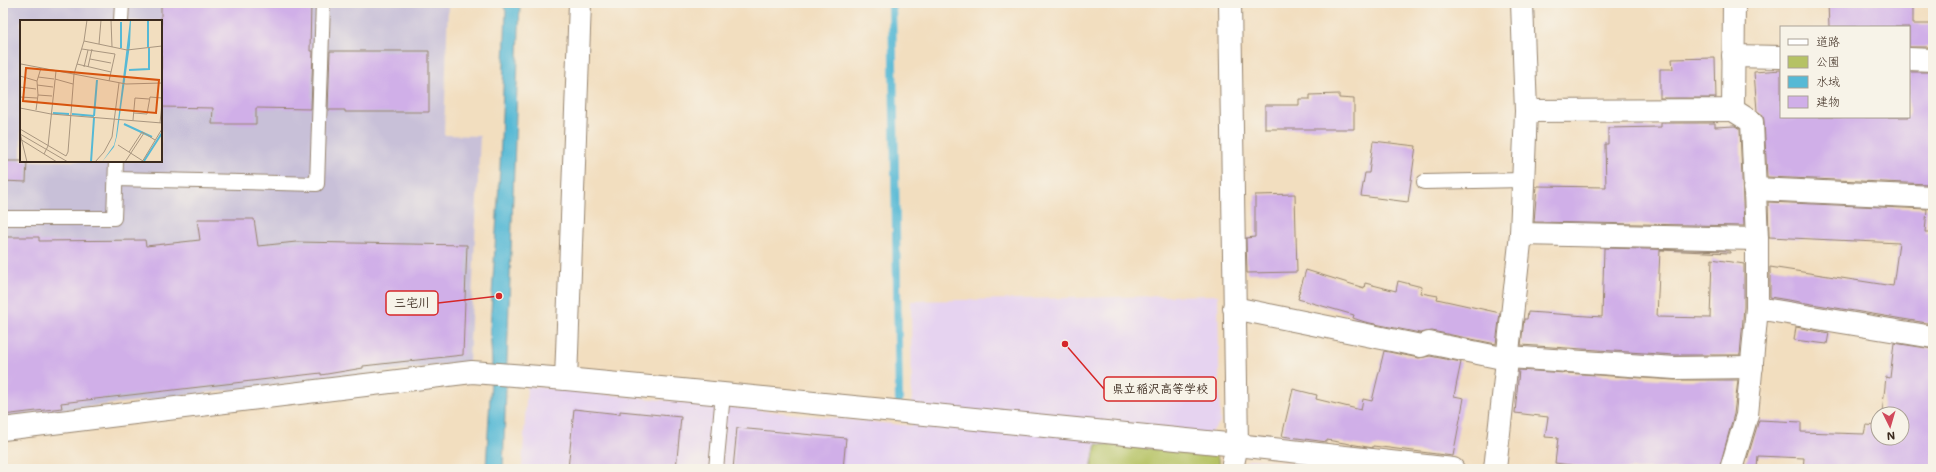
<svg xmlns="http://www.w3.org/2000/svg" width="1936" height="472" font-family="Mali,'Klee One',sans-serif">
<style>
.built{fill:#e6d3f0}
.industrial{fill:#c8c0d8;fill-rule:evenodd}
.green{fill:#b5c264;stroke:#787641}
.water{fill:#56b9d5;stroke:#48727a}
.lines{fill:none;stroke-linecap:round;stroke-linejoin:round}
.stream{stroke:#56b9d5;stroke-width:8}
.building{fill:#d0afe8}
.lane-casing{stroke:#96846e;stroke-width:16}
.street-casing{stroke:#96846e;stroke-width:24}
.lane{stroke:#fff;stroke-width:14}
.street{stroke:#fff;stroke-width:22}
.inset-river{fill:none;stroke:#56b9d5;stroke-width:2}
.inset-road{fill:none;stroke:#a9967f;stroke-width:1}
.view{fill:#d7540e;fill-opacity:0.15;stroke:#d7540e;stroke-width:2}
.inset-edge{fill:none;stroke:#3b2a1e;stroke-width:2}
.leader{fill:none;stroke:#d62828;stroke-width:1.5}
.callout-dot{fill:#d62828;stroke:#f7f3e8;stroke-width:1.5}
.callout{fill:#f7f3e8;stroke:#d62828;stroke-width:1.5}
.callout-label{font-size:12px;text-anchor:middle;font-weight:bold;fill:#3b2a1e}
</style>
<rect width="100%" height="100%" fill="#f7f3e8"/>
<filter id="ink" filterUnits="userSpaceOnUse"><feTurbulence type="fractalNoise" baseFrequency=".025" numOctaves="2"/><feDisplacementMap in="SourceGraphic" scale="8" xChannelSelector="R" yChannelSelector="G"/><feConvolveMatrix kernelMatrix="1 2 1 2 8 2 1 2 1" color-interpolation-filters="sRGB"/></filter>
<filter id="wash" filterUnits="userSpaceOnUse"><feTurbulence type="fractalNoise" baseFrequency=".012" numOctaves="4" result="noise"/><feDisplacementMap in="SourceGraphic" scale="16" xChannelSelector="R" yChannelSelector="G"/><feGaussianBlur stdDeviation="0.9" result="paint"/><feColorMatrix in="noise" values="0 0 0 0 0 0 0 0 0 0 0 0 0 0 0 0 0 1.4 0 .05"/><feComposite in="paint" operator="in"/></filter>
<g filter="url(#wash)">
<rect width="100%" height="100%" fill="#f2debf"/>
<g class="built">
<path d="M 1218,295 L 1220,423 L 1209,434 L 1207,454 L 1096,444 L 1091,469 L 522,469 L 527,386 L 912,426 L 911,301 Z"/>
<path d="M 1251,459 L 1347,469 L 1238,469 L 1240,465 Z"/>
</g>
<path class="industrial" d="M 3,3 L 448,3 L 444,135 L 480,136 L 469,362 L 3,417 ZM 21,21 L 161,21 L 161,161 L 21,161 Z"/>
<path class="green" d="M 1096,444 L 1216,454 L 1222,469 L 1091,469 Z"/>
<path class="water" d="M 502,3 L 520,3 L 503,469 L 486,469 L 492,363 L 490,328 L 500,167 L 506,11 Z"/>
<g class="lines">
<path class="stream" d="M 892,3 L 899,400"/>
</g>
<g id="blocks">
<g class="building">
<path d="M 161,3 L 311,3 L 310,51 L 313,51 L 311,109 L 256,108 L 256,124 L 212,124 L 213,108 L 161,107 Z"/>
<path d="M 1828,3 L 1913,3 L 1913,24 L 1933,24 L 1933,47 L 1909,47 L 1909,27 L 1829,27 Z"/>
<path d="M 330,51 L 429,51 L 429,112 L 345,112 L 345,110 L 328,110 Z"/>
<path d="M 1715,58 L 1716,98 L 1660,98 L 1660,69 L 1673,69 L 1672,59 Z"/>
<path d="M 1781,70 L 1781,117 L 1909,117 L 1909,72 L 1933,72 L 1933,168 L 1930,168 L 1929,184 L 1767,177 L 1764,121 L 1763,115 L 1757,111 L 1754,72 Z"/>
<path d="M 1339,94 L 1339,98 L 1354,99 L 1354,129 L 1265,129 L 1265,105 L 1299,105 L 1299,99 L 1310,99 L 1310,95 Z"/>
<path d="M 1661,123 L 1715,123 L 1715,127 L 1735,126 L 1740,129 L 1744,226 L 1534,222 L 1537,186 L 1606,187 L 1605,144 L 1608,144 L 1608,128 L 1661,127 Z"/>
<path d="M 1373,141 L 1416,146 L 1408,202 L 1361,196 L 1365,173 L 1369,173 Z"/>
<path d="M 3,161 L 27,161 L 26,182 L 3,181 Z"/>
<path d="M 1295,194 L 1297,272 L 1247,273 L 1246,238 L 1255,237 L 1255,195 Z"/>
<path d="M 1768,202 L 1927,209 L 1925,232 L 1933,232 L 1933,324 L 1770,297 L 1770,267 L 1893,286 L 1899,243 L 1769,237 Z"/>
<path d="M 197,219 L 254,219 L 258,246 L 296,242 L 467,245 L 463,355 L 363,366 L 363,368 L 321,375 L 321,373 L 61,403 L 62,408 L 3,415 L 3,237 L 39,237 L 39,241 L 145,240 L 146,246 L 200,240 Z"/>
<path d="M 1604,248 L 1730,251 L 1730,253 L 1660,250 L 1657,317 L 1710,318 L 1712,259 L 1744,264 L 1744,307 L 1740,355 L 1675,355 L 1521,345 L 1524,319 L 1527,319 L 1528,312 L 1602,317 Z"/>
<path d="M 1306,270 L 1364,288 L 1365,283 L 1396,291 L 1398,281 L 1422,287 L 1421,293 L 1438,296 L 1437,299 L 1500,313 L 1496,344 L 1432,331 L 1420,333 L 1365,322 L 1353,318 L 1354,315 L 1298,299 L 1299,296 L 1298,296 Z"/>
<path d="M 1796,327 L 1829,333 L 1827,344 L 1794,340 Z"/>
<path d="M 1894,343 L 1933,349 L 1933,469 L 1803,469 L 1804,458 L 1758,456 L 1757,469 L 1744,469 L 1759,420 L 1801,422 L 1801,432 L 1864,434 L 1866,425 L 1878,426 L 1878,438 L 1902,438 L 1902,414 L 1882,414 L 1886,377 L 1890,378 Z"/>
<path d="M 1384,351 L 1419,358 L 1430,356 L 1461,362 L 1454,396 L 1464,398 L 1453,456 L 1373,446 L 1373,448 L 1327,440 L 1327,442 L 1282,436 L 1293,389 L 1317,395 L 1316,399 L 1361,410 L 1363,399 L 1372,401 Z"/>
<path d="M 1519,370 L 1674,380 L 1738,380 L 1734,414 L 1719,469 L 1600,469 L 1555,463 L 1558,438 L 1545,437 L 1548,417 L 1515,413 Z"/>
<path d="M 574,409 L 620,414 L 620,411 L 681,417 L 676,469 L 568,469 Z"/>
<path d="M 737,428 L 846,438 L 843,469 L 733,469 Z"/>
</g>
</g>
</g>
<g filter="url(#ink)">
<use href="#blocks" fill-opacity="0" stroke="#96846e" stroke-width="1"/>
<g class="lines">
<g class="lane-casing">
<g id="lane">
<path d="M 121,21 L 122,3"/>
<path d="M 116,179 L 317,184 L 323,3"/>
<path d="M 1424,182 L 1523,180"/>
<path d="M 3,218 L 114,218 L 116,161"/>
<path d="M 716,469 L 723,394"/>
</g>
</g>
<g class="street-casing">
<g id="street">
<path d="M 1230,3 L 1237,445 L 1232,469"/>
<path d="M 1733,56 L 1781,57"/>
<path d="M 1909,59 L 1933,60"/>
<path d="M 1526,111 L 1733,110 L 1734,3"/>
<path d="M 1754,189 L 1933,197"/>
<path d="M 1521,234 L 1757,239"/>
<path d="M 1234,308 L 1421,346 L 1429,343 L 1507,359"/>
<path d="M 1757,308 L 1933,337"/>
<path d="M 1508,357 L 1675,368 L 1752,367"/>
<path d="M 566,379 L 580,3"/>
<path d="M 3,429 L 472,372 L 566,379 L 723,394 L 1237,445 L 1453,469"/>
<path d="M 1495,469 L 1521,234 L 1526,111 L 1522,3"/>
<path d="M 1731,469 L 1747,415 L 1757,308 L 1757,239 L 1752,122 L 1733,110"/>
</g>
</g>
<use href="#lane" class="lane"/>
<use href="#street" class="street"/>
</g>
</g>
<g transform="translate(20 20)">
<rect width="142" height="142" fill="#f2debf"/>
<path d="M 110,0 L 111,0 L 110,25 L 97,116 L 94,127 L 82,142 L 94,125 L 96,117 Z" fill="#56b9d5"/>
<path class="inset-river" d="M 128,0 L 128,27M 101,28 L 101,2M 109,50 L 129,49 L 129,28M 33,93 L 49,94M 52,94 L 74,96M 74,96 L 77,60M 104,104 L 132,117M 124,141 L 142,113M 71,142 L 74,98"/>
<path class="inset-road" d="M 91,0 L 92,27M 0,6 L 0,47M 64,21 L 107,30 L 142,26M 79,24 L 81,0M 62,29 L 95,34 L 89,61M 70,39 L 91,43M 1,44 L 106,64 L 142,63M 57,44 L 91,52M 64,47 L 68,30M 68,47 L 72,29M 0,56 L 17,61M 18,57 L 34,59M 35,59 L 53,64M 17,65 L 33,67M 0,67 L 16,69M 18,75 L 17,61 L 21,48M 0,77 L 17,78M 0,88 L 31,94 L 142,103M 16,90 L 18,75 L 32,76M 114,93 L 127,94 L 130,77 L 142,78M 113,100 L 115,78 L 129,79M 140,103 L 142,83M 0,109 L 46,136 L 48,132 L 54,54 L 64,21 L 67,0M 0,113 L 7,142M 0,114 L 48,142M 0,119 L 37,142M 98,125 L 123,141M 109,132 L 122,112 L 124,113M 24,134 L 28,126 L 36,51M 75,142 L 84,132 L 92,117 L 99,63M 105,142 L 124,113 L 135,120M 122,142 L 142,109"/>
<path class="view" d="M 6,48 L 139,60 L 136,93 L 3,81 Z"/>
<rect width="142" height="142" class="inset-edge"/>
</g>
<path class="leader" d="M499 296L438 303M1065 344L1104 389"/>
<g class="callout-dot">
<circle cx="499" cy="296" r="4"/>
<circle cx="1065" cy="344" r="4"/>
</g>
<g class="callout">
<rect x="386" y="291" width="52" height="24" rx="4"/>
<rect x="1104" y="377" width="112" height="24" rx="4"/>
</g>
<g class="callout-label">
<text x="412" y="307">三宅川</text>
<text x="1160" y="393">県立稲沢高等学校</text>
</g>
<rect width="1936" height="472" fill="none" stroke="#f7f3e8" stroke-width="16"/>
<rect x="1780" y="26" width="130" height="92" fill="#f7f3e8" stroke="#aca397"/>
<rect x="1788" y="39" width="20" height="6" fill="#ffffff" stroke="#aca397"/>
<text x="1816" y="46" font-size="12" fill="#3b2a1e">道路</text>
<rect x="1788" y="56" width="20" height="12" fill="#b5c264" stroke="#aca397"/>
<text x="1816" y="66" font-size="12" fill="#3b2a1e">公園</text>
<rect x="1788" y="76" width="20" height="12" fill="#56b9d5" stroke="#aca397"/>
<text x="1816" y="86" font-size="12" fill="#3b2a1e">水域</text>
<rect x="1788" y="96" width="20" height="12" fill="#d0afe8" stroke="#aca397"/>
<text x="1816" y="106" font-size="12" fill="#3b2a1e">建物</text>
<g transform="translate(1890 426) rotate(175)"><circle r="19" fill="#f7f3e8" stroke="#aca397"/>
<path d="M0-3L7 15L0 10L-7 15Z" fill="#d1495b"/>
<text y="-6" font-size="11" font-weight="bold" text-anchor="middle" fill="#3b2a1e">N</text>
</g>
</svg>
